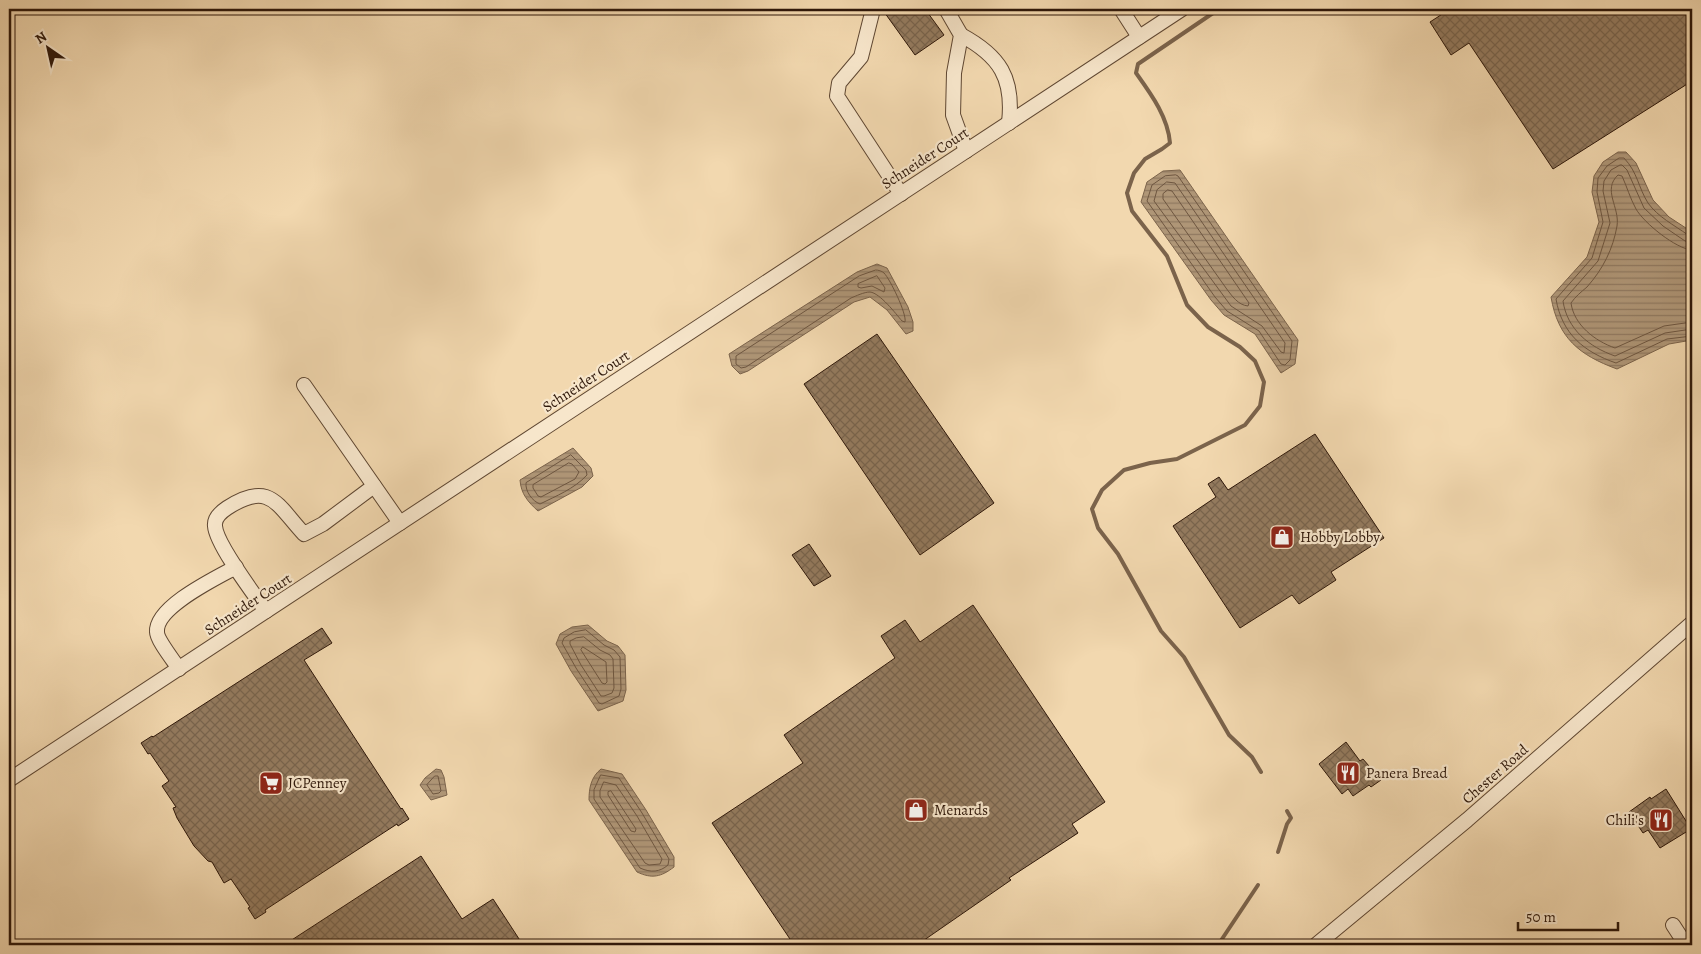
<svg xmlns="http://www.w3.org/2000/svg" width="1701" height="954" font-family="Alegreya,serif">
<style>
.water{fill:url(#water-rules);stroke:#7b634b}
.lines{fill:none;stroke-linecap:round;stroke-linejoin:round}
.shore{stroke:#6e5640;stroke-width:1}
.stream{stroke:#7b634b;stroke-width:4}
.building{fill:url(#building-cross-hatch);stroke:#2e1709}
.minor-casing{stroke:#5f4732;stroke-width:16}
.minor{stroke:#f7e6cb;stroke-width:14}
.labels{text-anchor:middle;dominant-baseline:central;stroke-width:4.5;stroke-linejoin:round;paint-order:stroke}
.street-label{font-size:15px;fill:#2e1709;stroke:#f7e6cb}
.poi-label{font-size:15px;fill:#2e1709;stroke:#f7e6cb;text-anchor:start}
</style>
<defs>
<pattern id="water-rules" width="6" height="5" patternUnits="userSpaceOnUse" patternTransform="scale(1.25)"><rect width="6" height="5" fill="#af9677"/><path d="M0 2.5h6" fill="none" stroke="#8f7960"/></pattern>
<pattern id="building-cross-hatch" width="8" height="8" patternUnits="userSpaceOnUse" patternTransform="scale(1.25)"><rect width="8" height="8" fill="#947b5f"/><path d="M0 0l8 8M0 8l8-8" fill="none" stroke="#79644d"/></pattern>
</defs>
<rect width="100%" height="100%" fill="#f2d8af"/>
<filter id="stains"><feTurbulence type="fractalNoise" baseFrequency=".004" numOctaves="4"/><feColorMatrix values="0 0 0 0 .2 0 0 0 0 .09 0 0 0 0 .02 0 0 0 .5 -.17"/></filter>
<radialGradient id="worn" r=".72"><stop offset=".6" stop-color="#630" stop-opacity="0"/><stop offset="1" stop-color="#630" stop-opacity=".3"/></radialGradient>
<g class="water">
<path d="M 1618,152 L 1626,152 L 1636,163 L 1653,200 L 1669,217 L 1692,232 L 1692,340 L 1669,344 L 1617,369 C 1579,355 1558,338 1551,297 L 1587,257 L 1599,222 L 1592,192 L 1594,176 L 1603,162 Z"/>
<path d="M 1180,170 L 1298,340 L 1295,364 L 1281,373 L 1255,334 L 1224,315 L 1211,300 L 1141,202 L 1147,182 L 1163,171 Z"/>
<path d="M 877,264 L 887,268 L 908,307 L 913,322 L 913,331 L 906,334 L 887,310 L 870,297 L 854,302 L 748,371 L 740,374 L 732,366 L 729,354 L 857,272 Z"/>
<path d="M 573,448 L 591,468 L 593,476 L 582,487 L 538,511 C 528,502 521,494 520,480 Z"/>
<path d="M 588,625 L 607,641 L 618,646 L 625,655 L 626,690 L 623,701 L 598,711 L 571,671 L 556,644 L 560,634 L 572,627 Z"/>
<path d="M 436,769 L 441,770 L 444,777 L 447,795 L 431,800 L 420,785 L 425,778 Z"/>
<path d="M 601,769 L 622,774 L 646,810 L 674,857 L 674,867 C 661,877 652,879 637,872 L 589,800 C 589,788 591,777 601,769 Z"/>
</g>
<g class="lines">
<g class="shore">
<path d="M 1176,175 L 1178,176 L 1292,341 L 1290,360 L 1285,365 L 1281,364 L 1259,331 L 1227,311 L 1215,297 L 1147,201 L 1152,185 L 1165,176 Z"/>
<path d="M 1167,182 L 1175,183 L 1285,343 L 1284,353 L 1281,352 L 1262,326 L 1231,306 L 1154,201 L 1157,190 Z"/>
<path d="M 1168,190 L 1172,191 L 1249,303 L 1248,306 C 1238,305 1232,296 1226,288 L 1163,199 L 1163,194 Z"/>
<path d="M 1692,236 L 1688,235 C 1674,225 1658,217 1648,203 C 1638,187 1638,173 1624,158 L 1619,158 L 1607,166 L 1598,178 L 1597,192 L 1603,222 L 1592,258 L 1556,299 C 1562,334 1584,352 1616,363 L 1667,339 L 1692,336"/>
<path d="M 1692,242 L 1685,241 L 1663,226 L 1644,208 L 1627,170 L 1622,165 L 1620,165 L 1611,170 L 1604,181 L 1603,191 L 1610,223 L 1598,261 L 1563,301 C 1567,329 1589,347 1615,356 L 1665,333 L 1692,329"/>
<path d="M 1692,250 C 1676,249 1644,223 1636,209 C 1630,198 1627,187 1622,176 L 1618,175 C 1602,190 1620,207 1617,226 C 1613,249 1603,269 1587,287 C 1581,292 1575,297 1571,303 C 1574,325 1595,341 1615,348 L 1664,326 L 1692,322"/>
<path d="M 876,270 C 878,270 882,271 884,273 C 890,279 907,314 905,322 L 902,321 C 896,314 880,293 870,292 C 864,292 856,296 851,298 L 746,367 L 741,368 L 736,364 L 736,356 L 859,276 Z"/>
<path d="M 877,276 L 885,288 L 884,292 L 872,286 L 861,288 L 858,287 L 858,284 Z"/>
<path d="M 571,455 L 586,470 L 587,475 C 574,489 556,496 540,504 C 532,501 525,491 526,483 Z"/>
<path d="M 569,463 L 572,464 L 579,472 L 575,479 L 541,497 L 538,496 L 533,488 L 533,485 Z"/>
<path d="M 586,630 L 604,645 L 614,650 L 620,657 L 621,689 L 619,696 L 602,704 L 599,703 L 576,668 L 562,643 L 564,638 L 574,632 Z"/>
<path d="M 584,637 L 600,650 L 610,655 L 613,659 L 614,688 L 612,693 L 604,696 L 601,696 L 581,665 L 570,644 L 570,641 L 576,638 Z"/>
<path d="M 583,647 L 606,662 L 607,682 L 605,684 L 602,683 L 581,650 Z"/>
<path d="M 601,775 L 619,778 L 642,813 L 669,859 L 668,865 C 660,872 651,873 640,868 L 594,799 L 594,790 Z"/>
<path d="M 435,776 L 438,776 L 441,791 L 439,793 L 433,794 L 427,785 Z"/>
<path d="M 604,782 L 616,785 L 637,816 L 662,859 L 660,864 L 649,865 L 645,863 L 600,797 L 600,791 Z"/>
<path d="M 611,791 L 636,829 L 635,832 L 631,831 L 608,795 L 608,792 Z"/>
</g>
<g class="stream">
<path d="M 1219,9 L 1138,64 L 1136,73 C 1151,94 1168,117 1170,143 L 1162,149 L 1145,159 L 1134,173 L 1127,193 L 1132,211 L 1167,256 L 1187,305 L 1208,327 L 1240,347 L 1255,361 L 1264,382 L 1260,406 L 1245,425 L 1177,459 L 1150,463 L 1124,470 L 1102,490 L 1092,509 L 1098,528 L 1118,554 L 1161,631 L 1184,657 L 1229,735 L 1252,757 L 1261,772"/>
<path d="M 1278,852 L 1287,824 L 1291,818 L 1287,811"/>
<path d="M 1218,945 L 1258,885"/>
</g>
</g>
<g class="building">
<path d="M 882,9 L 925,9 L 944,35 L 915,55 Z"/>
<path d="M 1450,9 L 1692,9 L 1692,81 L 1553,169 L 1469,43 L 1451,55 L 1430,22 Z"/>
<path d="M 877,334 L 994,503 L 920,555 L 804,384 Z"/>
<path d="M 1315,434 L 1384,538 L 1331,572 L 1336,580 L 1299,604 L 1292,595 L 1240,628 L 1173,526 L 1216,497 L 1208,484 L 1219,477 L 1228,490 Z"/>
<path d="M 809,544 L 831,576 L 814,586 L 792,555 Z"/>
<path d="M 973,605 L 1105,802 L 1072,824 L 1078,833 L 1009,878 L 1011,880 L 917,945 L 794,945 L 712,823 L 803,763 L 784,735 L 895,658 L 881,636 L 905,620 L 920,642 Z"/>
<path d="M 322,628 L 332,643 L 304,660 L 401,809 L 402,808 L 409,819 L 398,826 L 397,824 L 265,910 L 266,912 L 255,919 L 248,908 L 250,907 L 231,879 L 224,883 L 212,862 L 208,861 L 194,846 L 177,818 L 173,808 L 176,807 L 162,786 L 169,781 L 150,753 L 148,754 L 141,743 L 152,736 L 153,737 Z"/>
<path d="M 1346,742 L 1360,761 L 1363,759 L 1381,780 L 1371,787 L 1369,785 L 1353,796 L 1348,789 L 1342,794 L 1319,764 Z"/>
<path d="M 1666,789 L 1691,829 L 1660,848 L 1648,830 L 1643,833 L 1629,812 L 1650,797 L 1651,799 Z"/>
<path d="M 421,856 L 462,919 L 493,899 L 523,945 L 284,945 Z"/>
</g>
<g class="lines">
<g class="minor-casing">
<g id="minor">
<path d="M 873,9 L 861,57 L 839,83 L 837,96 L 901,194"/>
<path d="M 946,9 L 961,35 L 954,73 L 953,115 L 966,151"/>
<path d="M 1121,9 L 1139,37"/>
<path d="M 961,35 C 1000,56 1014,78 1009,123"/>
<path d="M 304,385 L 400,523"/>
<path d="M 266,611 C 254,594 216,544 215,526 C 214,518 221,512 227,508 C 270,480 277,505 304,534 L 323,524 L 374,486"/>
<path d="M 179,669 C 174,661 157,640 157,632 C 155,607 216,578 236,567"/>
<path d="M 9,780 L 1182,9"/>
<path d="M 1673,925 L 1686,945"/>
<path d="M 1316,945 L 1467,820 L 1692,623"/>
</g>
</g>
<use href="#minor" class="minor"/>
</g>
<defs>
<g id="shop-square" transform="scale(1.25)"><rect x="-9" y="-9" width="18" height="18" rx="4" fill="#8f2418" stroke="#f7e6cb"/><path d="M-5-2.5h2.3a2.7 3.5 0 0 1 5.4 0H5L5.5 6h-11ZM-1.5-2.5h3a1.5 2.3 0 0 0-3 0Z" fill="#fff"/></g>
<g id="restaurant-square" transform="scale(1.25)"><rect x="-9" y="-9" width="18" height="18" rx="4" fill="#8f2418" stroke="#f7e6cb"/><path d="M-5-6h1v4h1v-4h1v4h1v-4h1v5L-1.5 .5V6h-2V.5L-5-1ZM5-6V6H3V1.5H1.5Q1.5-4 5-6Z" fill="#fff"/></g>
<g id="supermarket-square" transform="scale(1.25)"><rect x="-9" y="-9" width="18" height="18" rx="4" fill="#8f2418" stroke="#f7e6cb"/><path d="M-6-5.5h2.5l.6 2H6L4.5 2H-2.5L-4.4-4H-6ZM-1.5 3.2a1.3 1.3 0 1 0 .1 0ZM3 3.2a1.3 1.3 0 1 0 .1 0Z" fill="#fff"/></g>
</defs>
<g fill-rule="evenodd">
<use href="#shop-square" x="1282" y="537"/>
<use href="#restaurant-square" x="1348" y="773"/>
<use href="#supermarket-square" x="271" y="783"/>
<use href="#shop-square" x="916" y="810"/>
<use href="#restaurant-square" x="1661" y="820"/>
</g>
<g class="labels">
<g class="street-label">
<text transform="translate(925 158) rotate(-33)">Schneider Court</text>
<text transform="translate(586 381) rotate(-33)">Schneider Court</text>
<text transform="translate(248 604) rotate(-33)">Schneider Court</text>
<text transform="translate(1495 774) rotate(-41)">Chester Road</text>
</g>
<g class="poi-label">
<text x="1300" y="537">Hobby Lobby</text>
<text x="1366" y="773">Panera Bread</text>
<text x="288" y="783">JCPenney</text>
<text x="934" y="810">Menards</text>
<text x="1644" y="820" text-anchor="end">Chili's</text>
</g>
</g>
<rect width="1701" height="954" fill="none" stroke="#f2d8af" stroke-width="30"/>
<rect x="10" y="10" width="1681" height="934" fill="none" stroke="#2e1709" stroke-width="2.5"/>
<rect x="15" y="15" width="1671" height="924" fill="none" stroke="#2e1709"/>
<g transform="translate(48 48) rotate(326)" stroke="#f7e6cb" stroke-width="4" paint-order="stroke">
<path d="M0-4L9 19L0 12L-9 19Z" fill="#2e1709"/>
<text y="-8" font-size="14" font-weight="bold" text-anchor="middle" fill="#2e1709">N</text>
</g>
<path d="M1518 922v8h100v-8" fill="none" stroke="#2e1709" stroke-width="2.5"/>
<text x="1526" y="922" font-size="15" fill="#2e1709" stroke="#f7e6cb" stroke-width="4" paint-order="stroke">50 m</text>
<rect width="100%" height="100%" filter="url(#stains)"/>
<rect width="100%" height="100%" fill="url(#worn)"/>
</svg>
